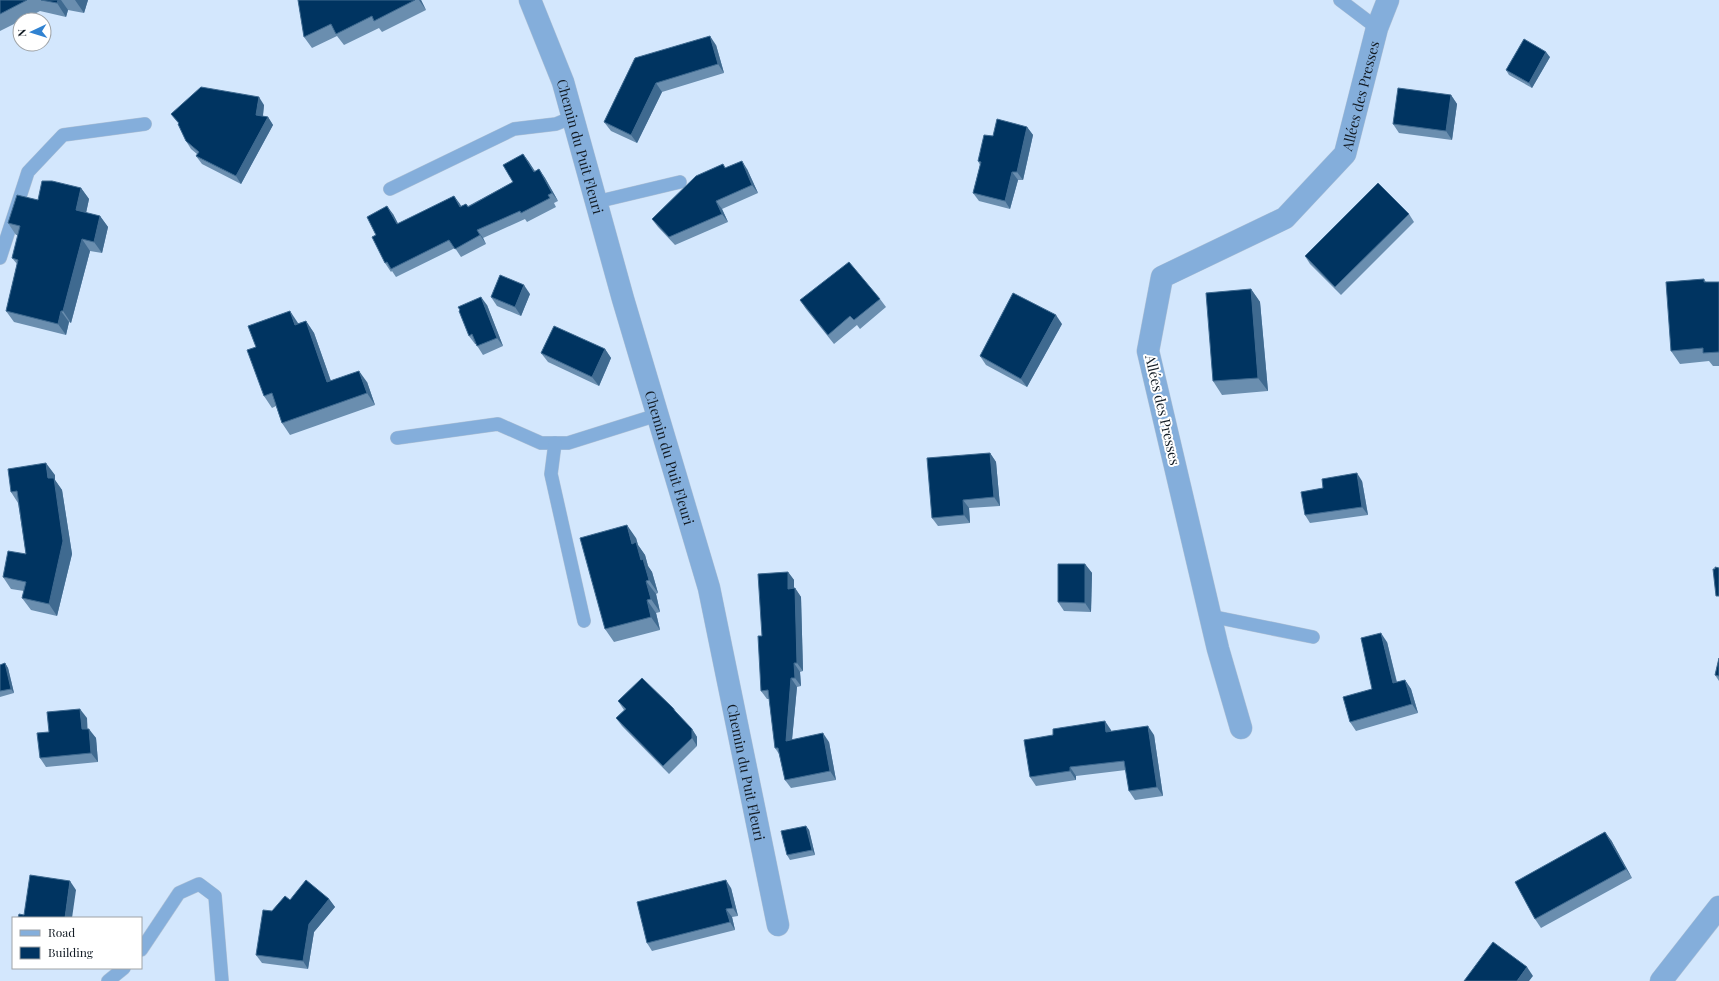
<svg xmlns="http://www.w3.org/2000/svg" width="1719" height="981" font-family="'Playfair Display',serif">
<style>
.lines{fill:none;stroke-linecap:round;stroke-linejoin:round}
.service-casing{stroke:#b0c2d6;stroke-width:14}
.minor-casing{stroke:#b0c2d6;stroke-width:23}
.service{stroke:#84aedb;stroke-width:13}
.minor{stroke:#84aedb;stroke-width:22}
.wall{fill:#6a8eaf}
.shaded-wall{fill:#3f6a90}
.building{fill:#003461;stroke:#3f6a90}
.labels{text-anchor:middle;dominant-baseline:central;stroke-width:4;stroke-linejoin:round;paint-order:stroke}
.street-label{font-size:14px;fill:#121b24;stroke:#fff}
</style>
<rect width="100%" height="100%" fill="#d3e7fd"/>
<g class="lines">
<g class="service-casing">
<g id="service">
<path d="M 1340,0 L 1377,28"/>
<path d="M 390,189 L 514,129 L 556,124 L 573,117"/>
<path d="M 596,202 L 680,182"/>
<path d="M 0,258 L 28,172 L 63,135 L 145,124"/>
<path d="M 397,438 L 498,424 L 541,443 L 568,443 L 657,415"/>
<path d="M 555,443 L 551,474 L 584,621"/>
<path d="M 1210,616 L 1313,637"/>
<path d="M 141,950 L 179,893 L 199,884 L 215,896 L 222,981"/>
<path d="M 108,981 L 124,968"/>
</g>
</g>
<g class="minor-casing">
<g id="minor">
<path id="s1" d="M 530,0 L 563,82 L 623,299 L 709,588 L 778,925"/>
<path id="s2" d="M 1241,728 L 1218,649 L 1148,351 L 1162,277 L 1285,218 L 1345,154 L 1377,28 L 1388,0"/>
<path d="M 1661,981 L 1719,907"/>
</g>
</g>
<use href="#service" class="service"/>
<use href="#minor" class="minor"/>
</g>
<g class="wall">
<path d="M 0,0 L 88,0 L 84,13 L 68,10 L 66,17 L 40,11 L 23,20 L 20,20 L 20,21 L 0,31 Z"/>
<path d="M 298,0 L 421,0 L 426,10 L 382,32 L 379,28 L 344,45 L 337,36 L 312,48 L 304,37 Z"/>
<path d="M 716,45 L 724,73 L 662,92 L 637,143 L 611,131 L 604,122 L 635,58 Z"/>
<path d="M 1550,57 L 1532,88 L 1509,75 L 1506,70 Z"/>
<path d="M 1451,95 L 1457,104 L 1452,140 L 1399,133 L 1393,124 Z"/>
<path d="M 264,105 L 263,116 L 268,117 L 273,125 L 241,184 L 202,164 L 196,156 L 197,154 L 191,149 L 186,141 L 178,123 L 171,114 Z"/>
<path d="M 1027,127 L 1033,135 L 1023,180 L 1018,180 L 1010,209 L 979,201 L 973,193 L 980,165 L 978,161 L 993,136 Z"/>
<path d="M 523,154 L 535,171 L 539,169 L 545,178 L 558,201 L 554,203 L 556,207 L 527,222 L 525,219 L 483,238 L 486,244 L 461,257 L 455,248 L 396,277 L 392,271 L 391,272 L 385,263 L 376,235 L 393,214 L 398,224 L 454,196 L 461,206 L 466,204 L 468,206 L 513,182 Z"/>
<path d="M 726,168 L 747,169 L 758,193 L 722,209 L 728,222 L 675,245 L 658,227 L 652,219 Z"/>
<path d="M 81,188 L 89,199 L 86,213 L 100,216 L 108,227 L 102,253 L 90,251 L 71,323 L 69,322 L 66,335 L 14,322 L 6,311 L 17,264 L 12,258 L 18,235 L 16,235 L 8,223 L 38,200 Z"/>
<path d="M 1409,214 L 1414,222 L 1341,295 L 1310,264 L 1305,256 Z"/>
<path d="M 1704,279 L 1706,282 L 1719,282 L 1719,366 L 1713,366 L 1709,361 L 1680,364 L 1671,351 Z"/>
<path d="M 1251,289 L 1260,302 L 1268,391 L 1222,395 L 1213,381 Z"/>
<path d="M 530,294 L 521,316 L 497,306 L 491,297 Z"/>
<path d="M 880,299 L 886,307 L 860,329 L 857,325 L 834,344 L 806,309 L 800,300 Z"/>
<path d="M 487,305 L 503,346 L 483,355 L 476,344 L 475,344 L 469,336 Z"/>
<path d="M 306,321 L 314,333 L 331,381 L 367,382 L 375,405 L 290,435 L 282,423 L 276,406 L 272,408 L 264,396 L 256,347 L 298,323 L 299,323 Z"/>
<path d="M 1062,324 L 1027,387 L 986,365 L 980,356 Z"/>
<path d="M 605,349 L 611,358 L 599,386 L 548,362 L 541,353 Z"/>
<path d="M 990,453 L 996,462 L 1000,506 L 969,508 L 970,523 L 938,526 L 932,518 Z"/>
<path d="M 55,475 L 55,480 L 62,490 L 72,554 L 57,616 L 31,610 L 22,598 L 24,591 L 11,589 L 3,577 L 26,554 L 18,503 L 11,492 Z"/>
<path d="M 1362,481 L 1368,515 L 1310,523 L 1305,515 Z"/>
<path d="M 636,538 L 638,545 L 645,555 L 648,566 L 652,572 L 658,593 L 656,594 L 660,612 L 656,613 L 660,630 L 614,642 L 605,629 Z"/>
<path d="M 1085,564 L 1092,573 L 1091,612 L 1064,611 L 1058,602 Z"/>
<path d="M 788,572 L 794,580 L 794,588 L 795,588 L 801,597 L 803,671 L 800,672 L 801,686 L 797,687 L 792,740 L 829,742 L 836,780 L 791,788 L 785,780 L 779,754 L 775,748 L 769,699 L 767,699 L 761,691 L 762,636 Z"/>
<path d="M 1387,642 L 1397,682 L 1405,680 L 1411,689 L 1418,713 L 1356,731 L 1350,722 L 1372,689 Z"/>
<path d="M 1719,658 L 1719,681 L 1715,675 Z"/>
<path d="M 5,663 L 8,668 L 14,693 L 0,697 L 0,665 Z"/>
<path d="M 618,701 L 673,708 L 679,716 L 692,729 L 697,737 L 697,746 L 669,774 L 622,726 L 616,718 L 624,710 Z"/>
<path d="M 87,718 L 87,729 L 96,738 L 98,762 L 46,767 L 40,758 L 49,732 Z"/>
<path d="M 1111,730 L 1111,731 L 1154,735 L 1163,796 L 1135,800 L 1129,791 L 1126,770 L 1076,776 L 1076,780 L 1036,786 L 1030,777 Z"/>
<path d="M 806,826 L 809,830 L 815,855 L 790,860 L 787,855 Z"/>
<path d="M 1611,840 L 1632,878 L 1541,928 L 1535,919 Z"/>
<path d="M 731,888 L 738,916 L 732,917 L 735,930 L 652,951 L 647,943 Z"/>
<path d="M 329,899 L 335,907 L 314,932 L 308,969 L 262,963 L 256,955 L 272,911 L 290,900 Z"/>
</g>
<g class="shaded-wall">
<path d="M 58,0 L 61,0 L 68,10 L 66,17 L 57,3 Z"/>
<path d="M 75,0 L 88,0 L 84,13 Z"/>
<path d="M 419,0 L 421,0 L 426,10 Z"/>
<path d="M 710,36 L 716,45 L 724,73 L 718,64 Z"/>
<path d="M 1546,52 L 1550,57 L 1532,88 L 1529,83 Z"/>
<path d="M 656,83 L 662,92 L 637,143 L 631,135 Z"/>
<path d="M 1451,95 L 1457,104 L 1452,140 L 1446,131 Z"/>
<path d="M 259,97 L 264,105 L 262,123 L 256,115 Z"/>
<path d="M 268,117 L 273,125 L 241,184 L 236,176 Z"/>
<path d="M 1027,127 L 1033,135 L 1023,180 L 1017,172 Z"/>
<path d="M 523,154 L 529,162 L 540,180 L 534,172 Z"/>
<path d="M 742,161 L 747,169 L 758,193 L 752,185 Z"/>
<path d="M 539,169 L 545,178 L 558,201 L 552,193 Z"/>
<path d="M 1012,172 L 1018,180 L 1010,209 L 1005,201 Z"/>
<path d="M 81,188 L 89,199 L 84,222 L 76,210 Z"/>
<path d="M 454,196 L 460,204 L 466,216 L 460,207 Z"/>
<path d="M 716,201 L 722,209 L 728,222 L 722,214 Z"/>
<path d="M 387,206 L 393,214 L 403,233 L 397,224 Z"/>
<path d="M 100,216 L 108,227 L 102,253 L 94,242 Z"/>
<path d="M 477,230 L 483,238 L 486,244 L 480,235 Z"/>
<path d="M 82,239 L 90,251 L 71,323 L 63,311 Z"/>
<path d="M 524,285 L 530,294 L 521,316 L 515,307 Z"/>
<path d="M 1251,289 L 1260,302 L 1268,391 L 1258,378 Z"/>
<path d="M 481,297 L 487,305 L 503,346 L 497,338 Z"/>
<path d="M 61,311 L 69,322 L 66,335 L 58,324 Z"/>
<path d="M 290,311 L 298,323 L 303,336 L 295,325 Z"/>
<path d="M 1056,315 L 1062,324 L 1027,387 L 1021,379 Z"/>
<path d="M 306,321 L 314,333 L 335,393 L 327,382 Z"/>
<path d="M 605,349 L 611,358 L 599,386 L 592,377 Z"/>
<path d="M 359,371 L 367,382 L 375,405 L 367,393 Z"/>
<path d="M 990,453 L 996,462 L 1000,506 L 994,497 Z"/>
<path d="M 46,463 L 55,475 L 55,480 L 62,490 L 72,554 L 57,616 L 49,604 L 48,478 Z"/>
<path d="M 1357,473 L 1362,481 L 1368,515 L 1362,507 Z"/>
<path d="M 963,500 L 969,508 L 970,523 L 964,515 Z"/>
<path d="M 627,525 L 636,538 L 638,545 L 645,555 L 648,566 L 652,572 L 658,593 L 649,580 L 641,560 L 632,544 Z"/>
<path d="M 1085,564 L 1092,573 L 1091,612 L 1085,603 Z"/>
<path d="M 788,572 L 794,580 L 794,597 L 788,589 Z"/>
<path d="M 646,581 L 656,594 L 660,612 L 651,599 Z"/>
<path d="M 795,588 L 801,597 L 803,671 L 797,663 Z"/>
<path d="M 647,600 L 656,613 L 660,630 L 651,617 Z"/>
<path d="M 1381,633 L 1387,642 L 1399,692 L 1393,683 Z"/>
<path d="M 5,663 L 8,668 L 14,693 L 11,689 Z"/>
<path d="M 794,663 L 800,672 L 801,686 L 795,678 Z"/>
<path d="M 791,678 L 797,687 L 791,750 L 786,741 Z"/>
<path d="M 1405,680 L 1411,689 L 1418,713 L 1412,704 Z"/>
<path d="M 80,709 L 87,718 L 88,738 L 82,729 Z"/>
<path d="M 1105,721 L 1111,730 L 1112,740 L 1106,732 Z"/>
<path d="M 1148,726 L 1154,735 L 1163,796 L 1157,787 Z"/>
<path d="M 89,729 L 96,738 L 98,762 L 91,753 Z"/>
<path d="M 692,729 L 697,737 L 697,746 L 692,738 Z"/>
<path d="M 823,733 L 829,742 L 836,780 L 830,771 Z"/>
<path d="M 1070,767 L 1076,776 L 1076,780 L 1070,771 Z"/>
<path d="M 806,826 L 809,830 L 815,855 L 812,850 Z"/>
<path d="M 1605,832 L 1611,840 L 1632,878 L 1626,869 Z"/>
<path d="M 726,880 L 731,888 L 738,916 L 733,908 Z"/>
<path d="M 70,881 L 76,890 L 72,918 L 65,918 Z"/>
<path d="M 329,899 L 335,907 L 314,932 L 308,969 L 303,961 L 309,924 Z"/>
<path d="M 726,909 L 732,917 L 735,930 L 730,922 Z"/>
<path d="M 1527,967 L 1533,976 L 1529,981 L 1517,981 Z"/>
</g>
<g class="building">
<path d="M 0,0 L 27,0 L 0,14 Z"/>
<path d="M 41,0 L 58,0 L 57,3 Z"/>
<path d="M 298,0 L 415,0 L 374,21 L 372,16 L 336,34 L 331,24 L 304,37 Z"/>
<path d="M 710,36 L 718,64 L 656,83 L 631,135 L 604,122 L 635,58 Z"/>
<path d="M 1524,39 L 1546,52 L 1529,83 L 1506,70 Z"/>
<path d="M 201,87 L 259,97 L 256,115 L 268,117 L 236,176 L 196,156 L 199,152 L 186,141 L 178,124 L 179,123 L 171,114 Z"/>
<path d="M 1398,88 L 1451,95 L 1446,131 L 1393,124 Z"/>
<path d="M 997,119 L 1027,127 L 1017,172 L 1012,172 L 1005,201 L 973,193 L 981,162 L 978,161 L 984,135 L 993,136 Z"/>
<path d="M 523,154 L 534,172 L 539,169 L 552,193 L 548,195 L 550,198 L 521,213 L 520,211 L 477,230 L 480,235 L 455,249 L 449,240 L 391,269 L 387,262 L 385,263 L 372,237 L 376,235 L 367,217 L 387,206 L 397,224 L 454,196 L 460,207 L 466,204 L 468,207 L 513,182 L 503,165 Z"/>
<path d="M 742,161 L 752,185 L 716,201 L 722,214 L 669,237 L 652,219 L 696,176 L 723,164 L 725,168 Z"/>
<path d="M 42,181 L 52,181 L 81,188 L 76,210 L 100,216 L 94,242 L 82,239 L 63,311 L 61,311 L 58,324 L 6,311 L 18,260 L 12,258 L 20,226 L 8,223 L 17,195 L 38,200 Z"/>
<path d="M 1378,183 L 1409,214 L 1335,287 L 1305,256 Z"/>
<path d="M 849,262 L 880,299 L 854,320 L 850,316 L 828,335 L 800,300 Z"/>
<path d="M 500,275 L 524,285 L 515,307 L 491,297 Z"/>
<path d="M 1704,279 L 1704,282 L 1719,282 L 1719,352 L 1703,353 L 1703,348 L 1671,351 L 1666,282 Z"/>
<path d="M 1251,289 L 1258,378 L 1213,381 L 1206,293 Z"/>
<path d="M 1013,293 L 1056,315 L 1021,379 L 980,356 Z"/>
<path d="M 481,297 L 497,338 L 477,346 L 472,334 L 469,336 L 459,311 L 460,310 L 458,307 Z"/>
<path d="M 290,311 L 295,325 L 306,321 L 327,382 L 359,371 L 367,393 L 282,423 L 272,393 L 264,396 L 247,350 L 256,347 L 248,326 Z"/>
<path d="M 554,326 L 605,349 L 592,377 L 541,353 Z"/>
<path d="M 990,453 L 994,497 L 963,500 L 964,515 L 932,518 L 927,458 Z"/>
<path d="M 46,463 L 48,478 L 54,478 L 63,541 L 49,604 L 22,598 L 26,582 L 3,577 L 8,551 L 26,554 L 17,491 L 11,492 L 8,469 Z"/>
<path d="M 1357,473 L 1362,507 L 1305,515 L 1301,492 L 1323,488 L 1322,479 Z"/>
<path d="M 627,525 L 632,544 L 636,542 L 641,560 L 643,559 L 649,580 L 646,581 L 651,599 L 647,600 L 651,617 L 605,629 L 580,538 Z"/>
<path d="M 1058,564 L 1085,564 L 1085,603 L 1058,602 Z"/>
<path d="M 1715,567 L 1719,568 L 1719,596 L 1716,596 L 1713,569 L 1715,569 Z"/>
<path d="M 788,572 L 788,589 L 795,588 L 797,663 L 794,663 L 795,678 L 791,678 L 786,741 L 823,733 L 830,771 L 785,780 L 778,748 L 775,748 L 768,690 L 761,691 L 758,636 L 762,636 L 758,574 Z"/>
<path d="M 1381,633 L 1393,683 L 1405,680 L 1412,704 L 1350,722 L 1343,697 L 1372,689 L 1361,638 Z"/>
<path d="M 1719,658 L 1719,676 L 1715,675 Z"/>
<path d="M 5,663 L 11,689 L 0,691 L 0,665 Z"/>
<path d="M 642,678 L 673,708 L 675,711 L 692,729 L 692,738 L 663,766 L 616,718 L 626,709 L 618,701 Z"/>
<path d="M 80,709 L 82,729 L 89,729 L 91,753 L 40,758 L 37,733 L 49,732 L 47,712 Z"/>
<path d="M 1105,721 L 1106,732 L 1148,726 L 1157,787 L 1129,791 L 1124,761 L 1070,767 L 1070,771 L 1030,777 L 1024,740 L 1053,735 L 1053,729 Z"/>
<path d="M 806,826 L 812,850 L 787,855 L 781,831 Z"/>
<path d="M 1605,832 L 1626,869 L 1535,919 L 1515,882 Z"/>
<path d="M 30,875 L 70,881 L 65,918 L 18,918 L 19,914 L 24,915 Z"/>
<path d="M 306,880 L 329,899 L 309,924 L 303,961 L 256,955 L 263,910 L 272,911 L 285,896 L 290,900 Z"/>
<path d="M 726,880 L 733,908 L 726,909 L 730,922 L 647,943 L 637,902 Z"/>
<path d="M 1493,942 L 1527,967 L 1517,981 L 1464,981 Z"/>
</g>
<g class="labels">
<g class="street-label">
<text stroke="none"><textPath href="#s2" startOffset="748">Allées des Presses</textPath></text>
<text stroke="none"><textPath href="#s1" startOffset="155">Chemin du Puit Fleuri</textPath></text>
<text transform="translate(1163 410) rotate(77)">Allées des Presses</text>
<text stroke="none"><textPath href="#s1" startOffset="479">Chemin du Puit Fleuri</textPath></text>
<text stroke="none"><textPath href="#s1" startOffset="803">Chemin du Puit Fleuri</textPath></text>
</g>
</g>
<rect x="12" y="917" width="130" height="52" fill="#ffffff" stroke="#a0a4a7"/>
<rect x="20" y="930" width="20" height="6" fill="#84aedb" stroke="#a0a4a7"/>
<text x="48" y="937" font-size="12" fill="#121b24">Road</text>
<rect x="20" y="947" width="20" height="12" fill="#003461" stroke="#a0a4a7"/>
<text x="48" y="957" font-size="12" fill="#121b24">Building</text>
<g transform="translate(32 32) rotate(266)"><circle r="19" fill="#ffffff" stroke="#a0a4a7"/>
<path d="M0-3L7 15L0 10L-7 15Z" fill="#3082d1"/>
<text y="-6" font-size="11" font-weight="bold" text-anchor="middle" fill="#121b24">N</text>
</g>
</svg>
